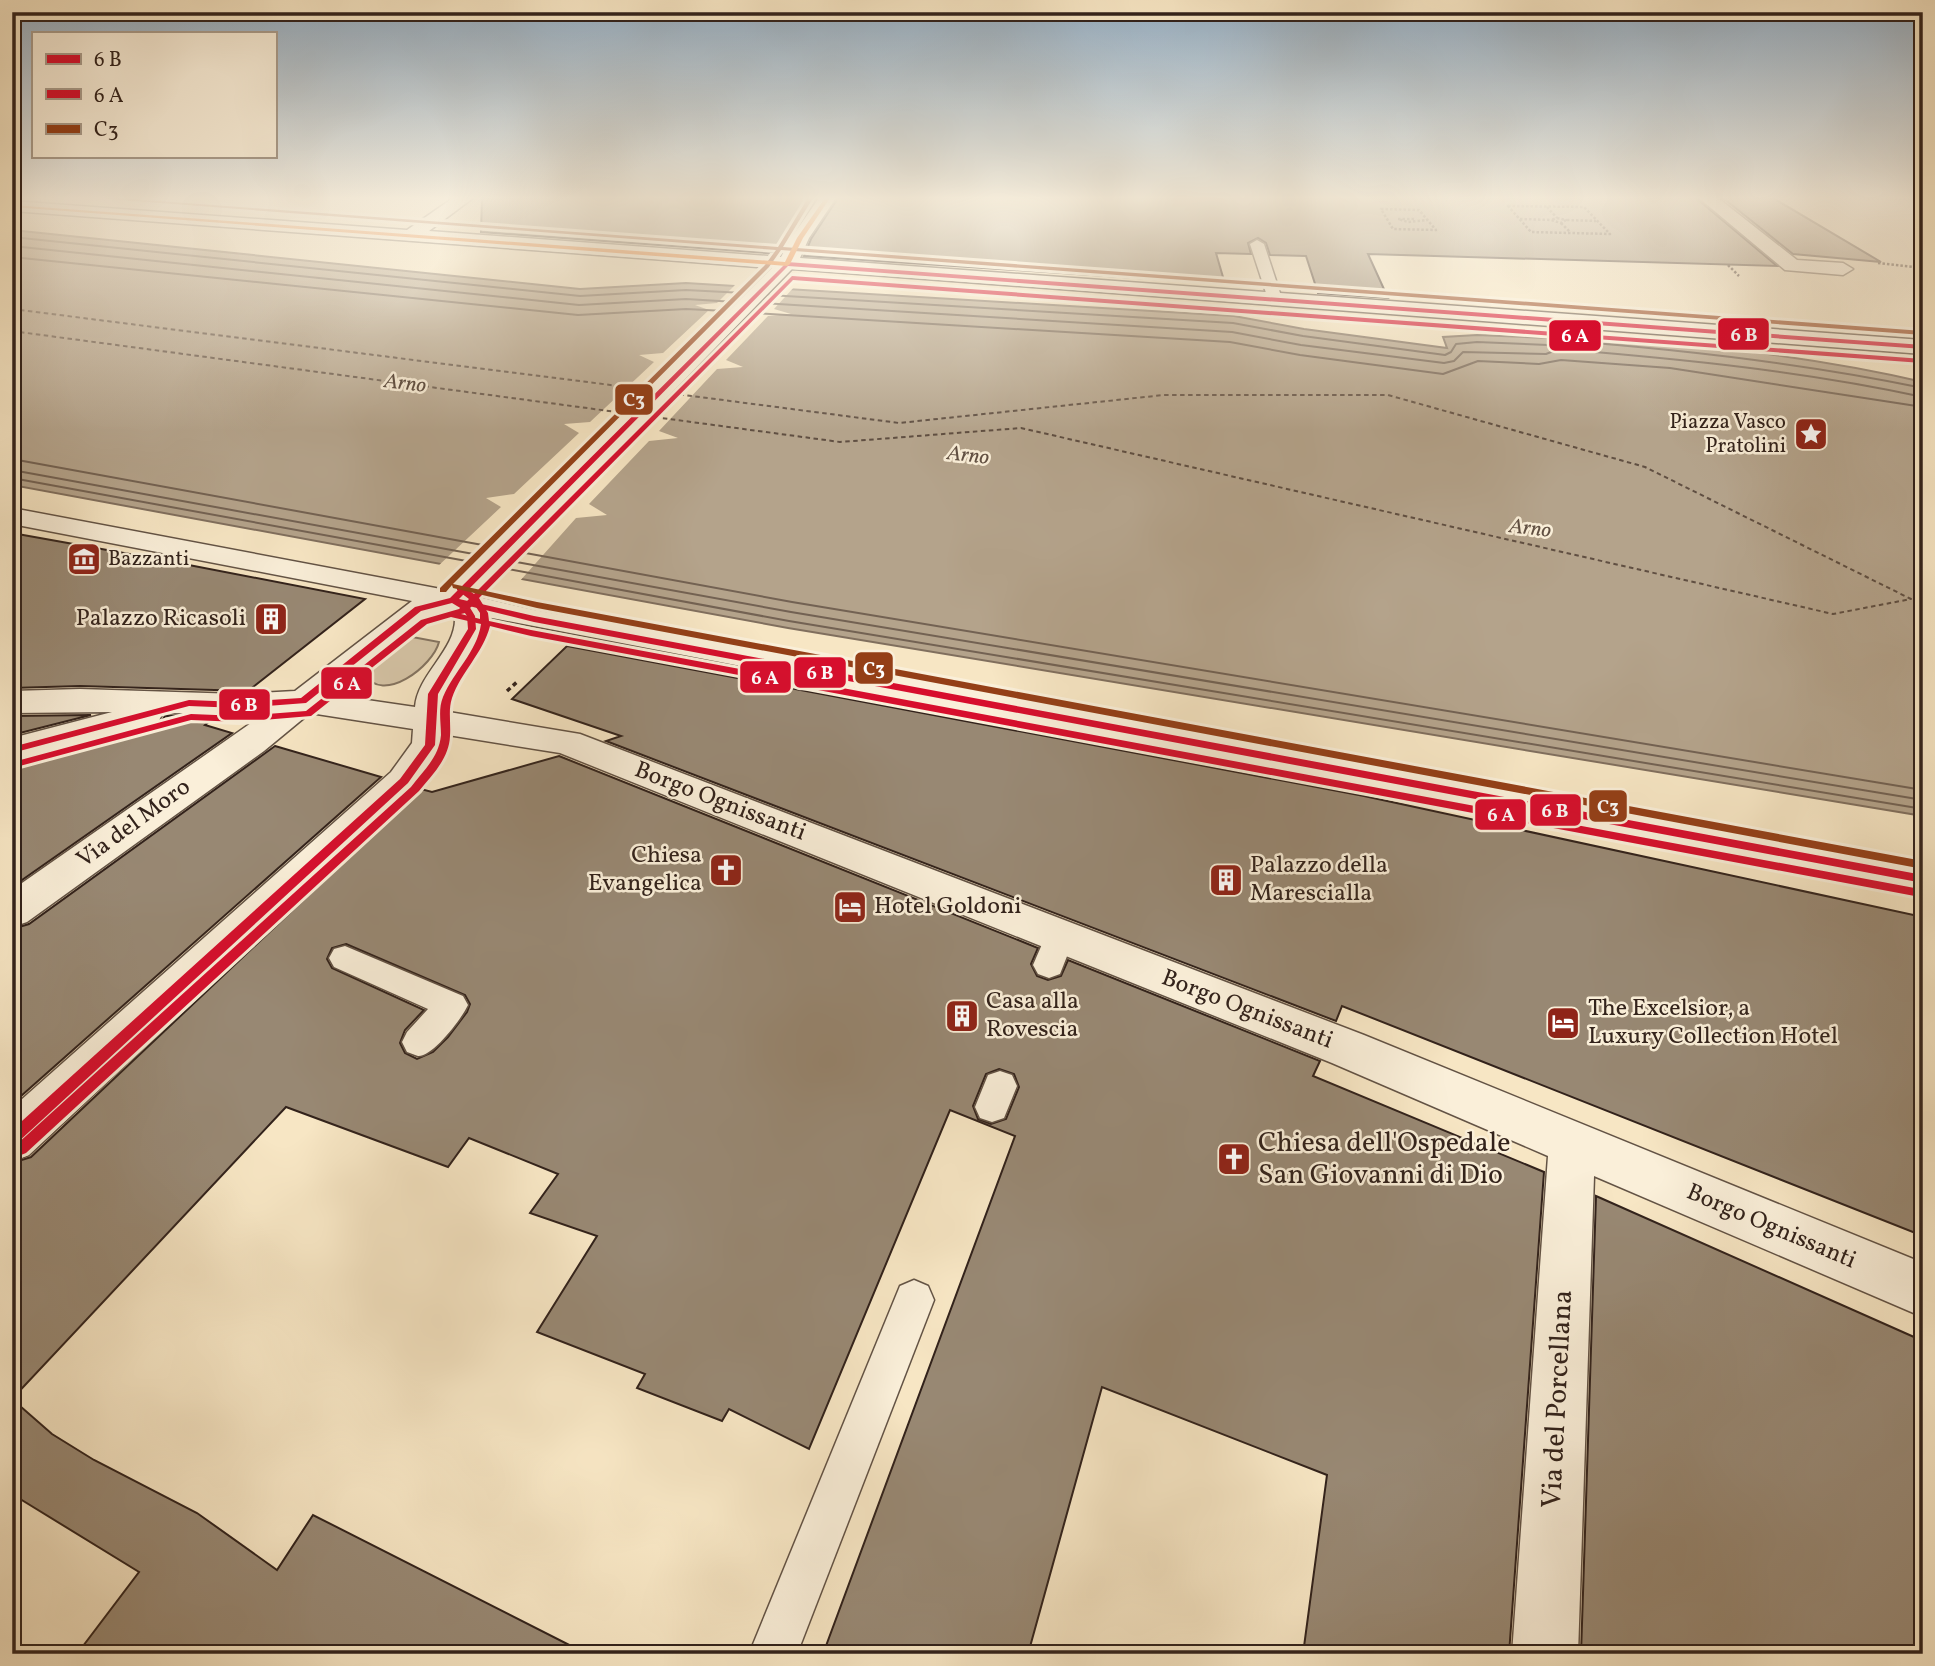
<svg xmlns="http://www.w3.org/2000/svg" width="1935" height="1666" font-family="Vollkorn,serif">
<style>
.green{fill:#d6c5a7;stroke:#847461;stroke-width:2}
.water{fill:#b4a38b;stroke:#806f5e;stroke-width:2}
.pier{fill:#f7e6c4}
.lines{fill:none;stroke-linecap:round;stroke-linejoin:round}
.shore{stroke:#736253;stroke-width:2}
.ferry{stroke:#604f42;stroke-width:2;stroke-dasharray:4.5 3.5;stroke-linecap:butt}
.building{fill:#988873;stroke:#32221b;stroke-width:2;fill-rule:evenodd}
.lane-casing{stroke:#635345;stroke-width:3}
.street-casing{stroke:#635345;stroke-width:3}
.path-far1{stroke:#32221b;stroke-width:2.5;stroke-dasharray:2.5 2;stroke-linecap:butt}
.path{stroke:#32221b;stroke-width:3.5;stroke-dasharray:4.5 3.5;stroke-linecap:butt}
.lane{fill:#faefd9;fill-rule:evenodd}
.street{fill:#faefd9;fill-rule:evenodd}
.bus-1-casing{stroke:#faefd9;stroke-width:6}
.bus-2-casing{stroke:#faefd9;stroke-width:6}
.bus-3-casing{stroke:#faefd9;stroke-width:6}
.bus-4-casing{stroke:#faefd9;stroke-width:6}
.bus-1{fill:#d70e2d;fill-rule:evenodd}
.bus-2{fill:#d70e2d;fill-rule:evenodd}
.bus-3{fill:#943f17;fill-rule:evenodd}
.bus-4{fill:#ec6508;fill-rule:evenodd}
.labels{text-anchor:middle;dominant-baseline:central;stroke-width:5;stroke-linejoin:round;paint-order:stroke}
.far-water-label{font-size:21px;font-style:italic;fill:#604f42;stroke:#faefd9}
.far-poi-label{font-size:21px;fill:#32221b;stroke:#faefd9;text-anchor:end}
.poi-label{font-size:24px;fill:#32221b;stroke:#faefd9;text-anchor:start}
.street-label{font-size:24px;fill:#32221b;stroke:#faefd9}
.near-poi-label{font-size:28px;fill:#32221b;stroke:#faefd9;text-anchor:start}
.near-street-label{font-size:28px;fill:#32221b;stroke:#faefd9}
.line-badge{stroke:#faefd9;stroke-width:2.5}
.badge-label{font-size:19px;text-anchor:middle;font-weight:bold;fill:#fff}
</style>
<rect width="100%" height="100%" fill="#f7e6c4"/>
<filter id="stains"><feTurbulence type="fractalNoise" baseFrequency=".00286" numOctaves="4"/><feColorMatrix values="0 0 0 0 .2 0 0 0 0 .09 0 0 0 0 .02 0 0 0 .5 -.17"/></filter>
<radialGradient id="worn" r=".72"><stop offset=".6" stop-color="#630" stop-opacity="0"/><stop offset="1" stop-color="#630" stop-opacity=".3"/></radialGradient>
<path class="green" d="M 407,636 L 439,642 C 433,666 383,705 364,674 L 366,666 Z"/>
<path class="water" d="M 12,230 L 580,289 L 686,283 L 1234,316 L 1304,329 L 1447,348 L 1443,337 L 1477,335 L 1547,338 L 1545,332 C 1671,342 1799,353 1923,382 L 1923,816 L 788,628 L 12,485 Z"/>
<path class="pier" d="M 738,282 L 795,286 L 774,309 L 791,314 L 768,316 L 726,360 L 743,367 L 717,369 L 659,431 L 678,438 L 649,441 L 589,504 L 607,515 L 576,518 L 519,582 L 437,567 L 501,507 L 486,498 L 514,494 L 579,433 L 564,424 L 590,422 L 654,362 L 639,355 L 663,353 L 709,310 L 695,305 L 717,303 Z"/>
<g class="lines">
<g class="shore">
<path d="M 12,237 L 580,296 L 686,290 L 744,293"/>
<path d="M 12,246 L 579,305 L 686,299 L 736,302"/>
<path d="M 12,257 L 578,315 L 686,309 L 726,311"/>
<path d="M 769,295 L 1233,323 L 1303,336 L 1445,355 L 1451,352 L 1456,344 L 1477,342 L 1548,345 L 1555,340 C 1678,349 1802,363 1923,388"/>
<path d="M 761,303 L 1232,332 L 1301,345 L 1444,363 L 1454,361 L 1463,352 L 1546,354 L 1559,349 C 1681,359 1804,371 1923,397"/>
<path d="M 752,313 L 1230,342 L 1300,355 L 1443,374 L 1478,361 L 1539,364 L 1561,360 L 1670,368 L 1923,407"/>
<path d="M 12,459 L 488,546"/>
<path d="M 12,470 L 479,555"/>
<path d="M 12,478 L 472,562"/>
<path d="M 520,552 L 792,602 L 1923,790"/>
<path d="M 511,561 L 791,612 L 1923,800"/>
<path d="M 503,568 L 789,621 L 1923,809"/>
</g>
<g class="ferry">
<path d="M 12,309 L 650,390"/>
<path d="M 12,331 L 624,413"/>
<path d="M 647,416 L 840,442 L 1021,428 L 1833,614 L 1911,599 L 1645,467 L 1388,395 L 1164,395 L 899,423 L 669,393"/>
</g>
</g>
<g class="building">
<path d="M 482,198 L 816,198 L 780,254 L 481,232 Z"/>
<path d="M 838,198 L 1696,198 L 1777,266 L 1368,254 L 1388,298 L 1318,293 L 1306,256 L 1270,255 L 1266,243 L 1258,238 L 1248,243 L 1251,254 L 1216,253 L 1225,284 L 804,256 L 811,239 Z"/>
<path d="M 1723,198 L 1773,198 L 1881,262 L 1793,254 Z"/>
<path d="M 12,533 L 163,560 L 365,599 L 248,691 L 80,686 L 12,688 Z"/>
<path d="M 567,646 L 1364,796 L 1923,917 L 1923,1236 L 1342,1006 L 1336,1021 L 606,741 L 621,736 L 512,699 Z"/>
<path d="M 91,715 L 12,735 L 12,716 Z"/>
<path d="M 165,716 L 216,716 L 205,725 L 232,733 L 12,887 L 12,764 L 159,725 Z"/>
<path d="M 275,746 L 381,777 L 12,1104 L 12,929 L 29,924 Z"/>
<path d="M 559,756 L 1038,948 L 1031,964 L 1037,976 L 1048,980 L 1061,976 L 1068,960 L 1320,1061 L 1313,1076 L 1544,1172 L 1509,1654 L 1303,1654 L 1327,1475 L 1102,1387 L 1028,1654 L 823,1654 L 1015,1136 L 950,1110 L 809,1449 L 729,1409 L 722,1421 L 637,1388 L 645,1374 L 537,1332 L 597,1236 L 530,1213 L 558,1174 L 469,1138 L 448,1167 L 286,1107 L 12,1399 L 12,1163 L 31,1157 L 421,789 L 432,792 ZM 346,944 L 465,995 L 470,1004 L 467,1012 L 448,1037 L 433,1052 L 417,1059 L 405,1053 L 400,1043 L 405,1030 L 424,1010 L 332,968 L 327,959 L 332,948 ZM 999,1069 L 1014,1074 L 1019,1087 L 1006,1119 L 991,1124 L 978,1119 L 973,1106 L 986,1074 Z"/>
<path d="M 1596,1196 L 1923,1341 L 1923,1654 L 1581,1654 Z"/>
<path d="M 12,1399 L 52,1434 L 94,1460 L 197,1513 L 277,1570 L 313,1515 L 587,1654 L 77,1654 L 139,1572 L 12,1494 Z"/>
</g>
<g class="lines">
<g class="lane-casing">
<g id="lane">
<path d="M 1257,240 L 1264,244 L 1282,299 L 1280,302 L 1270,302 L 1268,299 L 1250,244 Z"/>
<path d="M 1060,924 L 1071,928 L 1075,936 L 1060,974 L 1049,978 L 1038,974 L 1033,965 L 1049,928 Z"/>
<path d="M 345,946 L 463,996 L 468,1005 C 462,1018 433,1057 418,1056 C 414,1055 411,1053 407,1052 L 402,1042 L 407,1032 L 428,1009 L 334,967 L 329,958 L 334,949 Z"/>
<path d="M 1000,1071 L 1012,1075 L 1017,1086 L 1004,1118 L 992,1122 L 980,1118 L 975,1107 L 988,1075 Z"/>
<path d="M 914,1280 L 928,1286 L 934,1300 L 797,1654 L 749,1654 L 900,1286 Z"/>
</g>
</g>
<g class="street-casing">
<g id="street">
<path d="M 453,198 L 473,198 L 429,231 L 781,257 L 791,238 L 819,198 L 836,198 L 809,238 L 800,258 L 1923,340 L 1923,354 L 792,269 L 474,596 L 534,610 L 1923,864 L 1923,894 L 487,617 L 488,629 L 450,694 L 449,712 L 580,734 L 1364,1035 L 1923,1263 L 1923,1317 L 1594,1176 L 1578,1654 L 1512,1654 L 1548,1156 L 1332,1063 L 560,753 L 448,735 L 448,745 L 417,790 L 29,1155 L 12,1161 L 12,1108 L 391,772 L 412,743 L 413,729 L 310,713 L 264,751 L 27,922 L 12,927 L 12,890 L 264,714 L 163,713 L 158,722 L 12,762 L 12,738 L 112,712 L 12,713 L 12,691 L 80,689 L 239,694 L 295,691 L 412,601 L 12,524 L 12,508 L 446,590 L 772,268 L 12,211 L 12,201 L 407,230 ZM 449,610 L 455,616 C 457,650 418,673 415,707 L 333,695 L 429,616 Z"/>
<path d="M 1699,198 L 1718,198 L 1797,260 L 1843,263 L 1853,269 L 1843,275 L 1785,270 Z"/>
</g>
</g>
<g class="path-far1">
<path d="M 1836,198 L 1923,199"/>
<path d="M 1508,206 L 1584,207 L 1610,234 L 1531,232 Z"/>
<path d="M 1547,207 L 1557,218"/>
<path d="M 1381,209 L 1419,210 L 1436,230 L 1393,229 Z"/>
<path d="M 1557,218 L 1566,220 L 1561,223 L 1551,220 Z"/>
<path d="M 1414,219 L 1398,219 L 1408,222 L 1427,220"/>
<path d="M 1520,219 L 1551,220"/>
<path d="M 1567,220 L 1596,221"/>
<path d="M 1561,223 L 1570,232"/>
<path d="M 1878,263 L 1923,268"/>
<path d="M 1728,265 L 1739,276"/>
</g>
<path class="path" d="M 507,691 L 517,682"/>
<use href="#lane" class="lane"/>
<use href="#street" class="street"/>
<g class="bus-1-casing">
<path id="bus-1" d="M 787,262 L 1923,345 L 1923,349 L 788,266 L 459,599 L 534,616 L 1923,875 L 1923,883 L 534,622 L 469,606 L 475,616 L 476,629 L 438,694 L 435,745 L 408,783 L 17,1143 L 12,1145 L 12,1130 L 400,779 L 425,745 L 428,694 L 468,629 L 467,616 L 462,609 L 452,603 L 421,611 L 306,703 L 239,708 L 189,706 L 12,753 L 12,747 L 189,700 L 239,702 L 301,698 L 415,607 L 450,598 Z"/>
</g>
<g class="bus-2-casing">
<path id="bus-2" d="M 792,276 L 1923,359 L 1922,363 L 793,280 L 479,598 L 488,613 L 489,621 L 531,630 L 1920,889 L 1923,890 L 1923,896 L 1920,897 L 531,636 L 490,626 C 483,653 461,672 452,698 C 448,710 451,723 450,736 C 449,759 432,775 419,791 L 26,1153 L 21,1155 L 16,1153 L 14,1149 L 16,1145 L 411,787 C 424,770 439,757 441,735 C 441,722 438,709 443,697 C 454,671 477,652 481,624 L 451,617 L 427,624 L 311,716 L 240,722 L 191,720 L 16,767 L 12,766 L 13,762 L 191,714 L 240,716 L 306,711 L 421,620 L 459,609 L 469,599 L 457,590 L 457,586 L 463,586 L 474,594 ZM 474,604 L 480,613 L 480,619 L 461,614 L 465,613 Z"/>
</g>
<g class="bus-3-casing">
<path id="bus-3" d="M 95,198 L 120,198 L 778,247 L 808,198 L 813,198 L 783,247 L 1923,331 L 1923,335 L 781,250 L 769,267 L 453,584 L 537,602 L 1923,861 L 1923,869 L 537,608 L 453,588 L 452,585 L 446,592 L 440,592 L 440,588 L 765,265 L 776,250 Z"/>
</g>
<g class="bus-4-casing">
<path id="bus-4" d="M 825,198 L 830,198 L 803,238 L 790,264 L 787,266 L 12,207 L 12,205 L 785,262 L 797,238 Z"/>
</g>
<use href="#bus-1" class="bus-1"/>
<use href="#bus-2" class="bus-2"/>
<use href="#bus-3" class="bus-3"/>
<use href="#bus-4" class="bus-4"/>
</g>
<linearGradient id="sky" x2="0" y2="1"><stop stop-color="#93adc3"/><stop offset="0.46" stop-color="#fbf4e4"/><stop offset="1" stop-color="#fbf4e4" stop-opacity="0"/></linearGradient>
<rect width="1935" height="431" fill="url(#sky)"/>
<defs>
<g id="sight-square" transform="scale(1.75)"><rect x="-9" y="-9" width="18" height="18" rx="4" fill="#8f2418" stroke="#faefd9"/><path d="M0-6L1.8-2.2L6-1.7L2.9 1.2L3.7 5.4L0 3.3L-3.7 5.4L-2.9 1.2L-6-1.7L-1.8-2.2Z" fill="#fff"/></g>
<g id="museum-square" transform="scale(1.75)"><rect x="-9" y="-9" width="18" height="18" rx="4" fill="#8f2418" stroke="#faefd9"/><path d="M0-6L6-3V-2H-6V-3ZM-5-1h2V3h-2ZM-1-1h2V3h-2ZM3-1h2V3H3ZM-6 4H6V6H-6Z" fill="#fff"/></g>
<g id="building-square" transform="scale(1.75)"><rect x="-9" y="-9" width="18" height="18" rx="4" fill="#8f2418" stroke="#faefd9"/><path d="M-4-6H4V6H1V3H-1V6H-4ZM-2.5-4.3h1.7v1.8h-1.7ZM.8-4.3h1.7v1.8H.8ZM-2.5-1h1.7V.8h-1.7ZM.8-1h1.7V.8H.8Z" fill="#fff"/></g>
<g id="church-square" transform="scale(1.75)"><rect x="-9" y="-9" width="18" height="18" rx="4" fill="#8f2418" stroke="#faefd9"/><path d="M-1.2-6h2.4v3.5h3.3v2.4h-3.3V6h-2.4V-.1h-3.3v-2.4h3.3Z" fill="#fff"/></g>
<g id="hotel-square" transform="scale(1.75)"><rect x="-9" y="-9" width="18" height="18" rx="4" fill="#8f2418" stroke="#faefd9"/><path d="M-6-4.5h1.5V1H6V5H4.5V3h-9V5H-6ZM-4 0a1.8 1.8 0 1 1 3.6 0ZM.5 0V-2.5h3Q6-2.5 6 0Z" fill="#fff"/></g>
</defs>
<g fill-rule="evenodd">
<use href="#sight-square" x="1811" y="434"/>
<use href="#museum-square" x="84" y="559"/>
<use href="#building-square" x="271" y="619"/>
<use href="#church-square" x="726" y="870"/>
<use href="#building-square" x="1226" y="880"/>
<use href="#hotel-square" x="850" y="907"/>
<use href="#building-square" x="962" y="1016"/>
<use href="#hotel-square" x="1563" y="1023"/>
<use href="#church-square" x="1234" y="1159"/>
</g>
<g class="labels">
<g class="far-water-label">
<text transform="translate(405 384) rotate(7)">Arno</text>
<text transform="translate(968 456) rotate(7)">Arno</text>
<text transform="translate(1530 529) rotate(7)">Arno</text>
</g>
<g class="far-poi-label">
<text x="1786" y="422">Piazza Vasco<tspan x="1786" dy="24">Pratolini</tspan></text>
<text x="108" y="559" text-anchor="start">Bazzanti</text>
</g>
<g class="poi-label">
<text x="246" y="619" text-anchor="end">Palazzo Ricasoli</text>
<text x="702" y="856" text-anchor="end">Chiesa<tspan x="702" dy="28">Evangelica</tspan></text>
<text x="1250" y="866">Palazzo della<tspan x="1250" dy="28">Marescialla</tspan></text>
<text x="874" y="907">Hotel Goldoni</text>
<text x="986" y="1002">Casa alla<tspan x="986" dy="28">Rovescia</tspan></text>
<text x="1588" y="1009">The Excelsior, a<tspan x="1588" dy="28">Luxury Collection Hotel</tspan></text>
</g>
<g class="street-label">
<text transform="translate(720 802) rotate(21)">Borgo Ognissanti</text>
<text transform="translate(134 824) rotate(-36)">Via del Moro</text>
<text transform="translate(1247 1010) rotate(21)">Borgo Ognissanti</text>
<text transform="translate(1771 1227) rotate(23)">Borgo Ognissanti</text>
</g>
<g class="near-poi-label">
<text x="1258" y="1143">Chiesa dell'Ospedale<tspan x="1258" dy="32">San Giovanni di Dio</tspan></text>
</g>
<g class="near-street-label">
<text transform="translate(1558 1399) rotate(-87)">Via del Porcellana</text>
</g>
</g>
<g class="line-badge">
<rect x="1717" y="317" width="53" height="34" rx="7" fill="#d70e2d"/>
<rect x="1548" y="319" width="54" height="33" rx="7" fill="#d70e2d"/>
<rect x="614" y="383" width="40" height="33" rx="7" fill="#943f17"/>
<rect x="854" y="651" width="40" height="34" rx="7" fill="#943f17"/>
<rect x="793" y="656" width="54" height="33" rx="7" fill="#d70e2d"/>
<rect x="739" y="660" width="53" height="34" rx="7" fill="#d70e2d"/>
<rect x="320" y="666" width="53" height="34" rx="7" fill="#d70e2d"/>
<rect x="218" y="688" width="53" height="33" rx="7" fill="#d70e2d"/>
<rect x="1588" y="789" width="40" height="34" rx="7" fill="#943f17"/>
<rect x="1529" y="793" width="53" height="34" rx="7" fill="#d70e2d"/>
<rect x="1474" y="798" width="53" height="33" rx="7" fill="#d70e2d"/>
</g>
<g class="badge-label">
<text x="1744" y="341">6 B</text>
<text x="1575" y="342">6 A</text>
<text x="634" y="406">C3</text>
<text x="874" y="675">C3</text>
<text x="820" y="679">6 B</text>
<text x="765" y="684">6 A</text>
<text x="347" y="690">6 A</text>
<text x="244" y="711">6 B</text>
<text x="1608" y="813">C3</text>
<text x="1555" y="817">6 B</text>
<text x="1501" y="821">6 A</text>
</g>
<rect width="1935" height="1666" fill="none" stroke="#f7e6c4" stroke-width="42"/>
<rect x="14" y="14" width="1907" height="1638" fill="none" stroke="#32221b" stroke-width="3.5"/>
<rect x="21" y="21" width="1893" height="1624" fill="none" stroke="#32221b" stroke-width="2"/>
<rect x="32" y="32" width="245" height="126" fill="#faefd9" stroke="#aa9d8d" stroke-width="2"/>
<rect x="46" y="54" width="35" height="10" fill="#d70e2d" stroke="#aa9d8d" stroke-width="2"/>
<text x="94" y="66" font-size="21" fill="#32221b">6 B</text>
<rect x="46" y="89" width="35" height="10" fill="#d70e2d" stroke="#aa9d8d" stroke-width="2"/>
<text x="94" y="102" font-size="21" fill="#32221b">6 A</text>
<rect x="46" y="124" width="35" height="10" fill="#943f17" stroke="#aa9d8d" stroke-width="2"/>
<text x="94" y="136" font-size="21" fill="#32221b">C3</text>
<rect width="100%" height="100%" filter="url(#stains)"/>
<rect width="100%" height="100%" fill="url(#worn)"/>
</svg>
